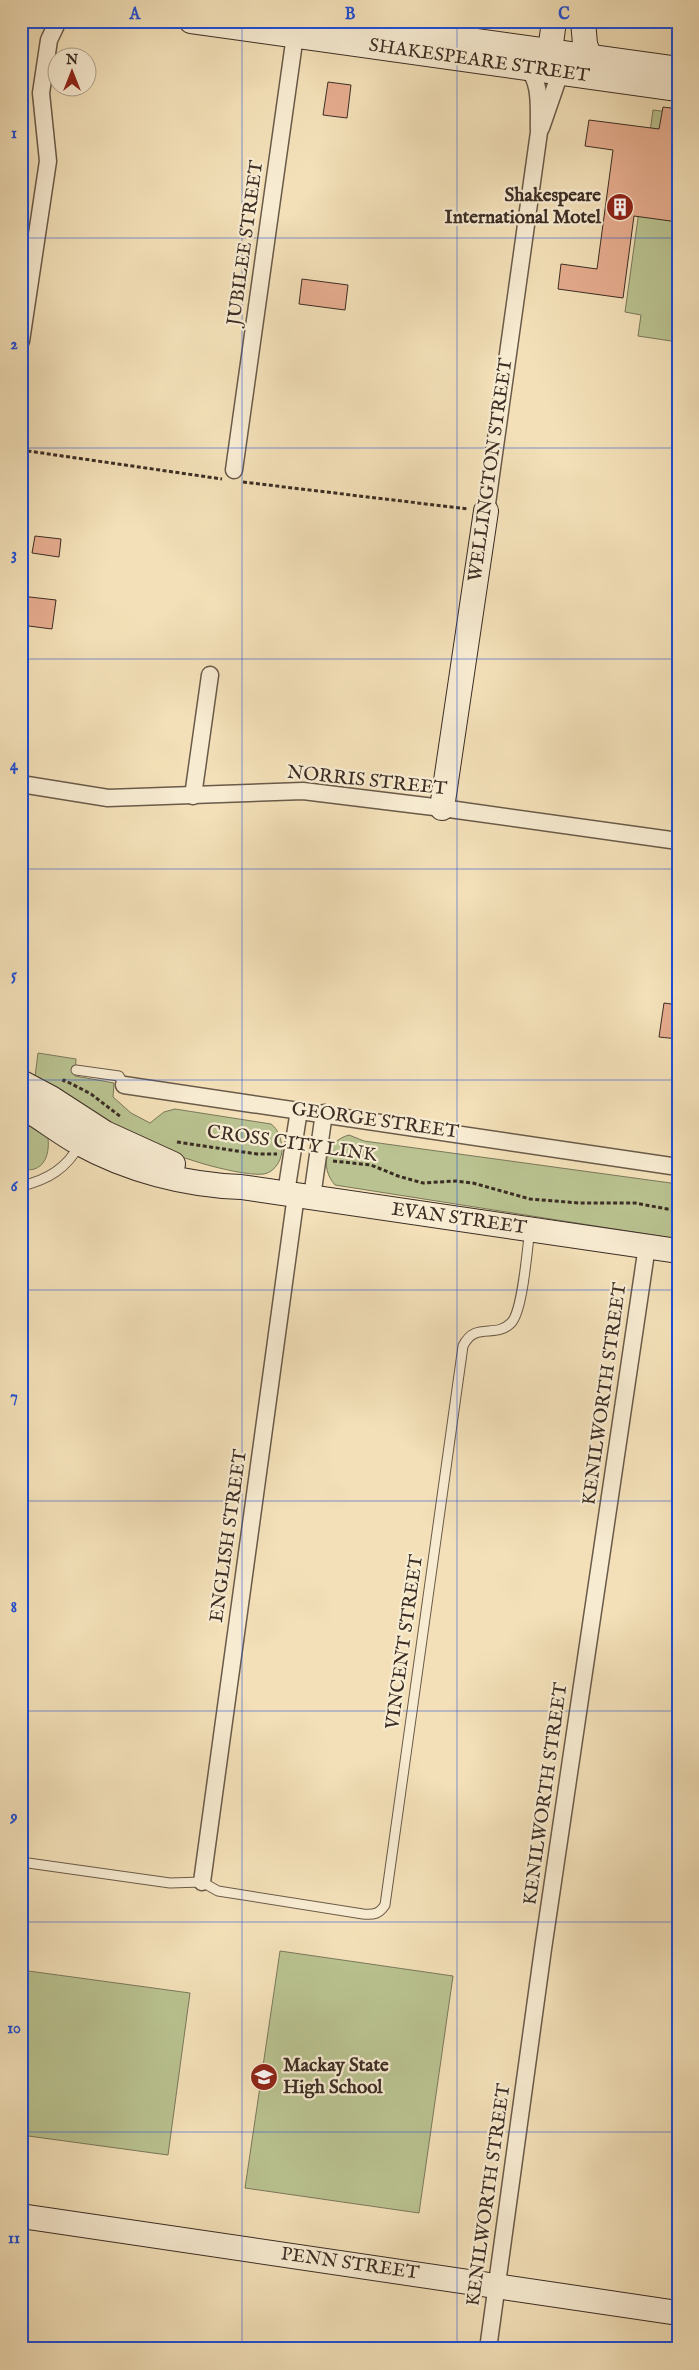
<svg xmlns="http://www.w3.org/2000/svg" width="699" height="2370" font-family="'IM FELL English',serif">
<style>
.green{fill:#b9c290;stroke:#7a785a}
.building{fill:#e6ad8f;stroke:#3c2d24}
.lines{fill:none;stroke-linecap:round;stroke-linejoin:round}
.lane-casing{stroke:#6a5a49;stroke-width:11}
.street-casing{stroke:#6a5a49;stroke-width:19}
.secondary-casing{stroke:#3c2d24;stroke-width:26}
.path{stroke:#3c2d24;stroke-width:3;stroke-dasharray:4 2.5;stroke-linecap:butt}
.lane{stroke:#f7ebd1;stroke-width:9}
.street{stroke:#f7ebd1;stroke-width:16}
.secondary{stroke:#f7ebd1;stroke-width:24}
.grid{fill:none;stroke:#1d4ed8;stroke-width:1;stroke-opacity:0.55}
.labels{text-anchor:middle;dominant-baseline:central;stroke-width:4.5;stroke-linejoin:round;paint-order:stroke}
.street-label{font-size:19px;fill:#3c2d24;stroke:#f7ebd1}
.poi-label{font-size:19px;font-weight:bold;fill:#3c2d24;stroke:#f7ebd1;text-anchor:end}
.neatline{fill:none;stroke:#1d4ed8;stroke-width:2}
.grid-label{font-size:16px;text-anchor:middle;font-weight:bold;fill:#1d4ed8}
</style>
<rect width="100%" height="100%" fill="#f3e0b8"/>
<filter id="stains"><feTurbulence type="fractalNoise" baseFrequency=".004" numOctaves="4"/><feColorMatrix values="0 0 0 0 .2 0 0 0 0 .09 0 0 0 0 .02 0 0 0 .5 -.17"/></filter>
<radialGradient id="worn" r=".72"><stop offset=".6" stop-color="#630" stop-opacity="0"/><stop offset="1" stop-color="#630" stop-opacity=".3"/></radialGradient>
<g class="green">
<path d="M 653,110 L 678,113 L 678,342 L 638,336 L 641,315 L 625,312 Z"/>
<path d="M 38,1053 L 76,1059 L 75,1076 L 114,1083 L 113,1097 L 131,1113 L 150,1123 L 164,1112 L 175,1109 L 271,1124 C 278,1129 281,1138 282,1147 C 283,1157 276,1172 264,1174 C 250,1176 218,1168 204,1164 C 178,1156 150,1147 125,1134 C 94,1117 65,1096 35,1077 Z"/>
<path d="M 21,1116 L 48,1138 C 50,1156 43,1174 21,1169 Z"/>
<path d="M 349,1135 L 364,1141 L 678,1184 L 678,1239 L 335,1185 C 319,1167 326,1141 349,1135 Z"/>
<path d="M 280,1951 L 453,1976 L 419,2213 L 245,2188 Z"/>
<path d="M 21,1970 L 190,1993 L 168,2155 L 21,2135 Z"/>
</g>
<g class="building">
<path d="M 328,82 L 351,85 L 347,118 L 323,115 Z"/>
<path d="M 663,107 L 678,109 L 678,222 L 634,216 L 623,298 L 558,289 L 561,264 L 597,269 L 613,150 L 585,146 L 589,120 L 659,129 Z"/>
<path d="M 302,279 L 348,285 L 345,310 L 299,304 Z"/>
<path d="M 35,536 L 61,539 L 59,557 L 32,553 Z"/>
<path d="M 21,596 L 56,600 L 52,629 L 21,625 Z"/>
<path d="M 664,1003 L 678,1005 L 678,1039 L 659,1037 Z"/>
</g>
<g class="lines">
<g class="lane-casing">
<g id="lane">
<path d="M 76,1070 L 119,1076 L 124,1085"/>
<path d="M 21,1186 C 48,1180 67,1168 80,1144"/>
<path d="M 21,1862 L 170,1883 L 202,1882 L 218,1891 L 363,1914 C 374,1915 379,1914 385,1905 L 463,1346 C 475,1321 495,1339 511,1323 C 523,1311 527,1249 530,1229"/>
</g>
</g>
<g class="street-casing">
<g id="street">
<path d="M 541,128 L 560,73"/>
<path d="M 21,341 L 48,161 L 41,93 L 49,40 L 58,21"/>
<path d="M 234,470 L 297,21"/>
<path d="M 486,511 L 539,132 C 538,114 543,78 525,68"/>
<path d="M 21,784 L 108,798 L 303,791 L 442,808 L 678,841"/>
<path d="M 193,796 L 210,675"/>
<path d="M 124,1085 L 678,1167"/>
<path d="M 286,1193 L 299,1110"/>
<path d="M 312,1197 L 324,1113"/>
<path d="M 202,1882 L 296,1195"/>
<path d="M 488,2349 L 543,1949 L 647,1246"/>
</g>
</g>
<g class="secondary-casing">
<g id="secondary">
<path d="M 191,21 L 678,89"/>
<path d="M 332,21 L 678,69"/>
<path d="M 554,21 L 550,51 L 564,57"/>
<path d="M 583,21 L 585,44 L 590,58"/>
<path d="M 442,808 L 486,511"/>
<path d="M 21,1082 L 51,1098 L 105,1133 L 173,1164"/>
<path d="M 21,1106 C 41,1117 59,1132 79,1143 C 128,1170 185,1185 241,1187 L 678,1251"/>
<path d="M 21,2216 L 678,2313"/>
</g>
</g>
<g class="path">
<path d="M 21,450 L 222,479"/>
<path d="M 243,482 L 468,509"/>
<path d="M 63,1082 L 64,1080 L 91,1094 L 121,1117"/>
<path d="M 177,1142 L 257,1154 L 277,1154"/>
<path d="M 21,1143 L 29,1134"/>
<path d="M 333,1161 L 371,1165 L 398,1176 L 423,1183 L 456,1181 L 473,1183 L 530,1199 L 579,1203 L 635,1203 L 678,1211"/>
</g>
<use href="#lane" class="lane"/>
<use href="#street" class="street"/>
<use href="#secondary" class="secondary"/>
</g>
<path class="grid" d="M 242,21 L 242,2349M 457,21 L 457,2349M 21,238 L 678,238M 21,448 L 678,448M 21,659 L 678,659M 21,869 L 678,869M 21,1080 L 678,1080M 21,1290 L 678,1290M 21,1501 L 678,1501M 21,1711 L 678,1711M 21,1922 L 678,1922M 21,2132 L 678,2132"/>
<defs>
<g id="building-disc" transform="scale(1.4375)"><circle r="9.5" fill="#8f2418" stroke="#f7ebd1"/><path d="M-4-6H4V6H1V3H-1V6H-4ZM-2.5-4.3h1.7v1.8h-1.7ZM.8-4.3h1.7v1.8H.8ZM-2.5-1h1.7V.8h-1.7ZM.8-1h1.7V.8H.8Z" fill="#fff"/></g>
<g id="school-disc" transform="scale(1.4375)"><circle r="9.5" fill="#8f2418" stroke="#f7ebd1"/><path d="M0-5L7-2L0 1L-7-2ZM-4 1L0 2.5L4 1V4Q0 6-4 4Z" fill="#fff"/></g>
</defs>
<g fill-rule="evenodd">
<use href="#building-disc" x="620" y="207"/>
<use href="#school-disc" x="264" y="2077"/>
</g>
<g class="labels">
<g class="street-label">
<text transform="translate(479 61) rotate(8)">SHAKESPEARE STREET</text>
<text transform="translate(246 243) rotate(-82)">JUBILEE STREET</text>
<text transform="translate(491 470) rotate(-82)">WELLINGTON STREET</text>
<text transform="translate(367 781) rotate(6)">NORRIS STREET</text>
<text transform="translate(375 1121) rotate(8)">GEORGE STREET</text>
<text transform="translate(292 1144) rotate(8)">CROSS CITY LINK</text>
<text transform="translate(459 1219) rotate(8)">EVAN STREET</text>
<text transform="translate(605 1394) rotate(-82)">KENILWORTH STREET</text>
<text transform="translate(229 1536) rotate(-82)">ENGLISH STREET</text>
<text transform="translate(405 1642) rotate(-82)">VINCENT STREET</text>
<text transform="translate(546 1794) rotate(-82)">KENILWORTH STREET</text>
<text transform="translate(489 2195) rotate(-82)">KENILWORTH STREET</text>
<text transform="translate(350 2264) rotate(8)">PENN STREET</text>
</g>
<g class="poi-label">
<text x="601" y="196">Shakespeare<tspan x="601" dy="22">International Motel</tspan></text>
<text x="283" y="2066" text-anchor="start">Mackay State<tspan x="283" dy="22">High School</tspan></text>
</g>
</g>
<rect width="699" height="2370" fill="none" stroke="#f3e0b8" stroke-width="55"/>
<g transform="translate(72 72)"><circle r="24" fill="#f7ebd1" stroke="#ac9f8c"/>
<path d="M0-4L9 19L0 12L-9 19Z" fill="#8f2418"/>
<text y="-8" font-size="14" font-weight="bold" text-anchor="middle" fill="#3c2d24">N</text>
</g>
<rect x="28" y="28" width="644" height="2314" class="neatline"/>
<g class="grid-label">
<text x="135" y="19">A</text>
<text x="350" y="19">B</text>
<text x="564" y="19">C</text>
<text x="14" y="138">1</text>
<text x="14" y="349">2</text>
<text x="14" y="559">3</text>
<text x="14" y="770">4</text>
<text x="14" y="980">5</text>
<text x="14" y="1191">6</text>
<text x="14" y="1401">7</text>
<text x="14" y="1612">8</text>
<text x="14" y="1822">9</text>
<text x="14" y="2033">10</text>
<text x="14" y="2243">11</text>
</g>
<rect width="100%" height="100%" filter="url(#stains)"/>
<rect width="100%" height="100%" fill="url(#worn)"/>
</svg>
